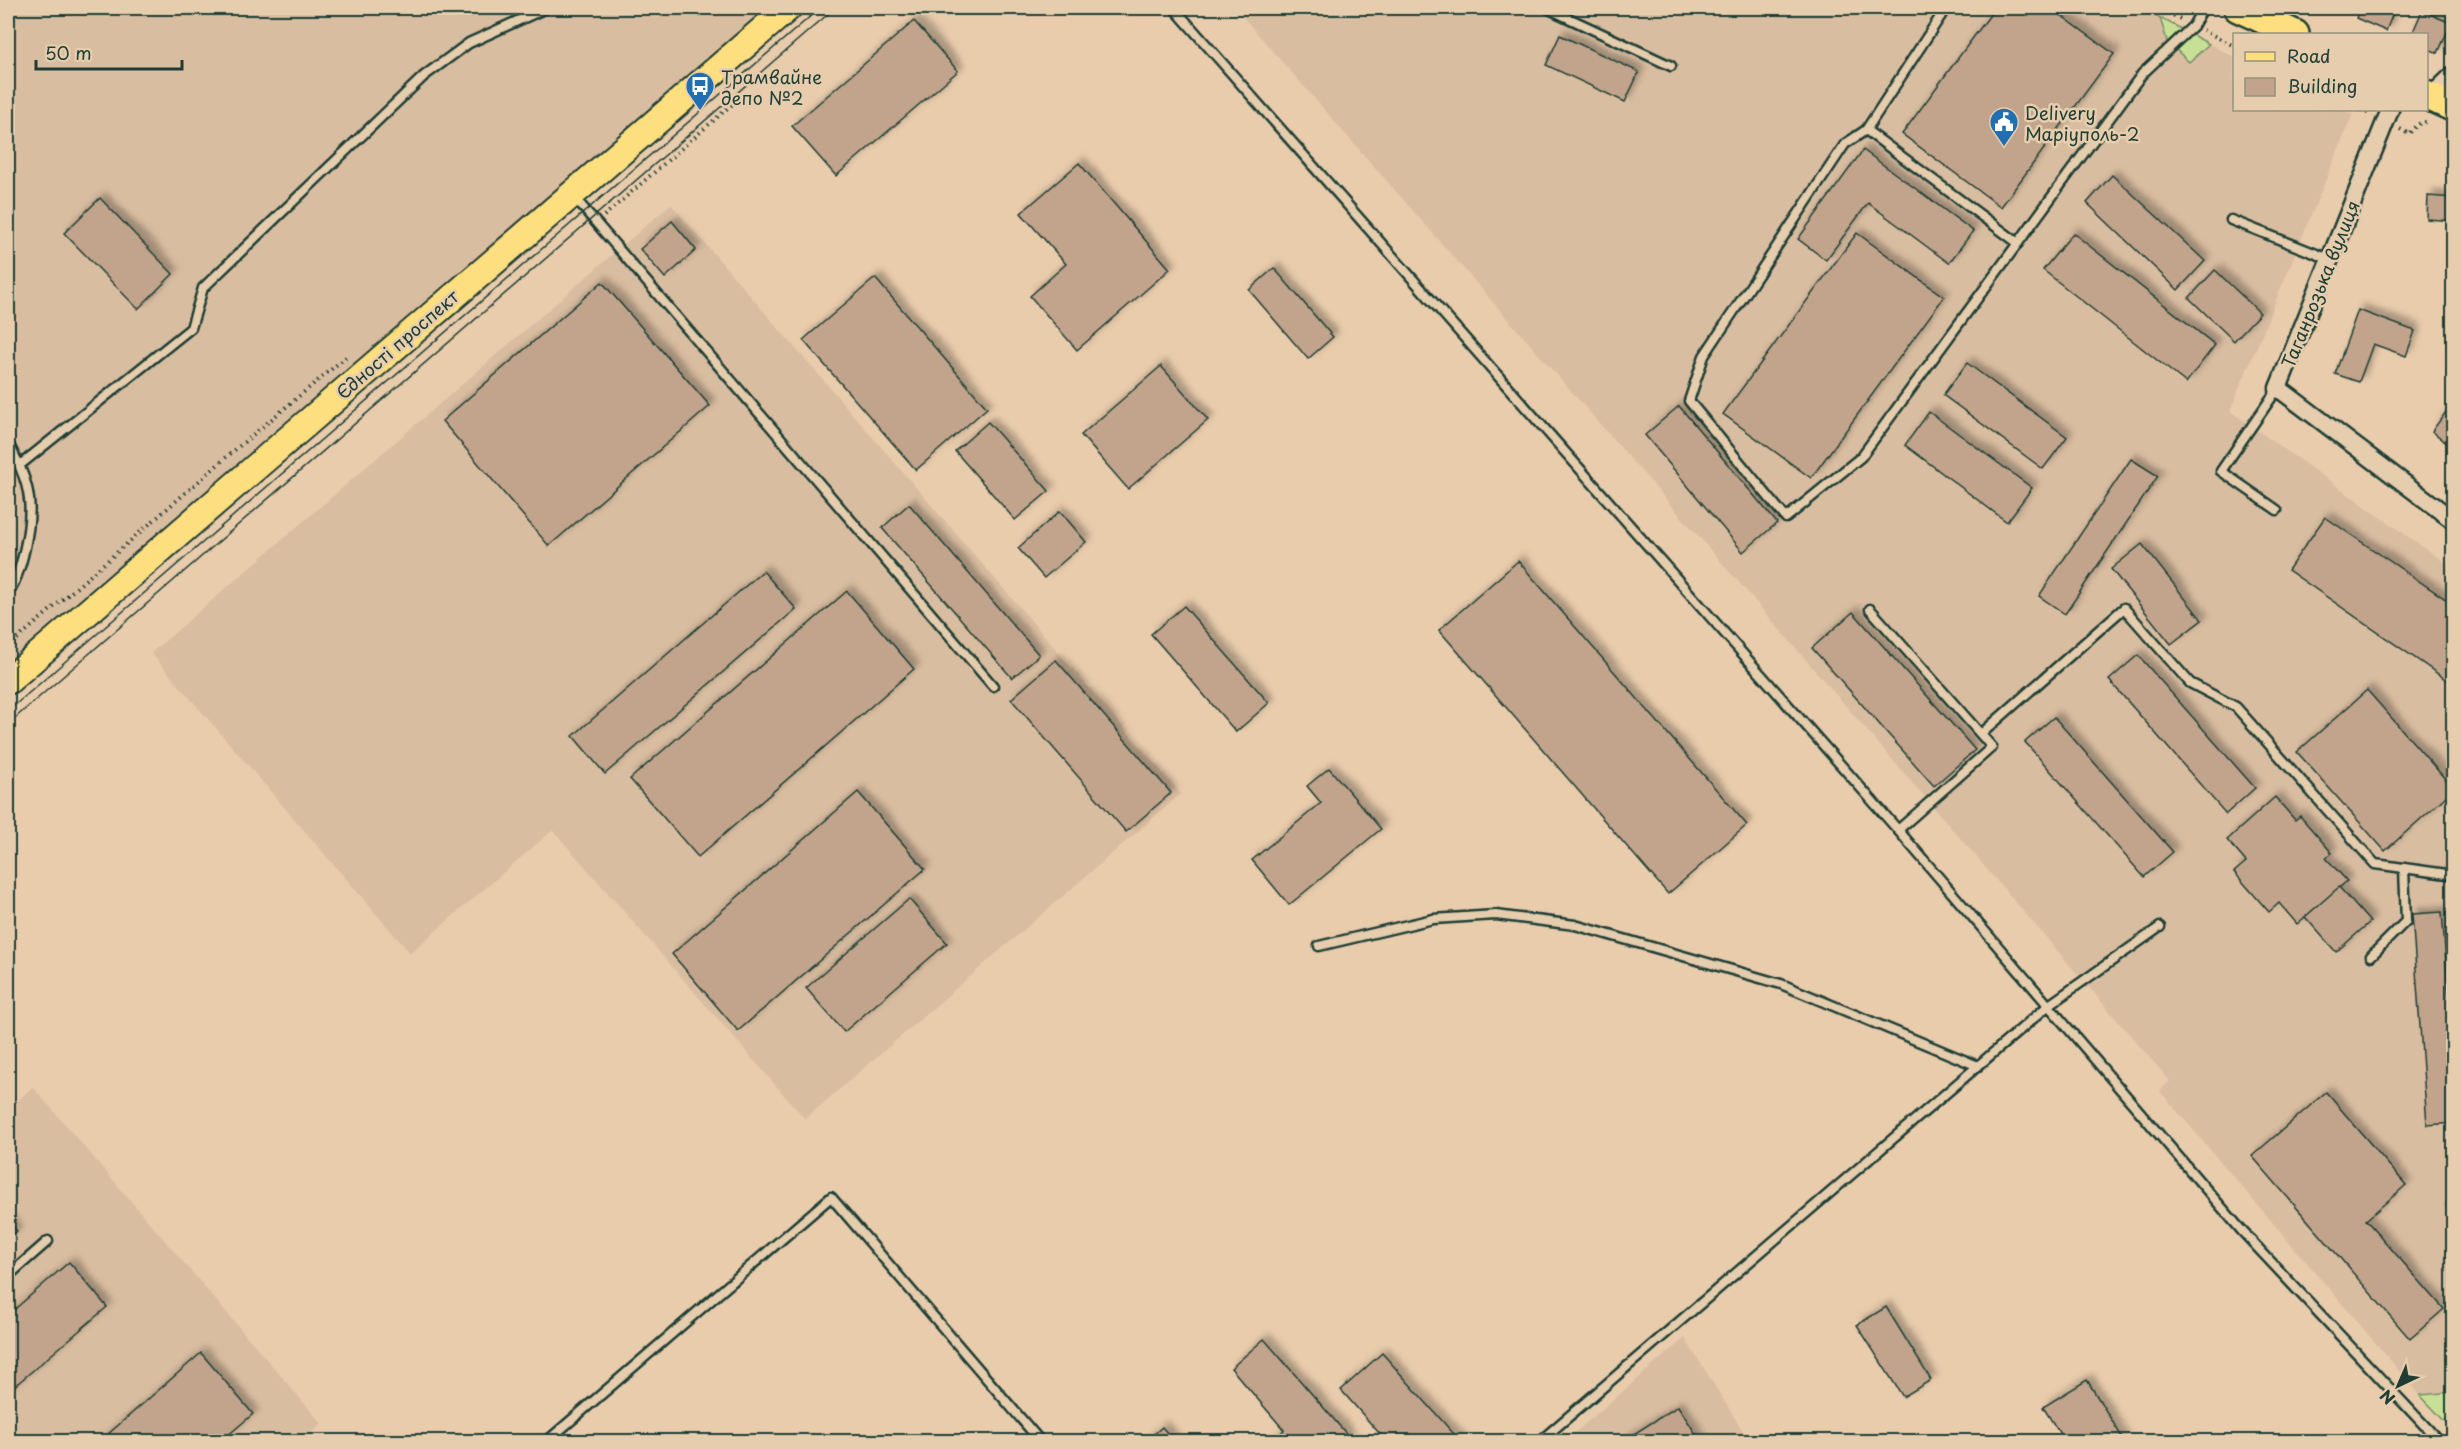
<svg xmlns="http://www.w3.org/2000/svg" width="2461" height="1449" font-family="'Playpen Sans',sans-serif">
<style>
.built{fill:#d9bda0}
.green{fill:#c8e096;stroke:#748e65;stroke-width:1.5}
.building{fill:#c1a48b;stroke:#1f3d34;stroke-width:1.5;filter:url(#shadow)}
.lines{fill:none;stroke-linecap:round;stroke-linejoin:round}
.service-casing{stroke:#1f3d34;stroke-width:13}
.minor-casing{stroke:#1f3d34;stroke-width:21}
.primary-casing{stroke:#1f3d34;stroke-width:30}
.trunk-casing{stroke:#1f3d34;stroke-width:32}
.path{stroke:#1f3d34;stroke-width:4;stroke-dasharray:1.5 4.5;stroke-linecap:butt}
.service{stroke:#e5cdad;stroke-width:8}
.minor{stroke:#e5cdad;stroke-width:16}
.primary{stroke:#fedf80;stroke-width:26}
.trunk{stroke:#fedf80;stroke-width:27}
.tram{stroke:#1f3d34;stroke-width:1.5}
.labels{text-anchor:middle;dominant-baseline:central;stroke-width:5;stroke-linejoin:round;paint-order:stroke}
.poi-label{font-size:18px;fill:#1f3d34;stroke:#e5cdad;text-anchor:start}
.street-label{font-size:18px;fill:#1f3d34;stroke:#e5cdad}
</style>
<defs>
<filter id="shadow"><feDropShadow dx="5.5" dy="-5.5" stdDeviation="3" flood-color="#0004"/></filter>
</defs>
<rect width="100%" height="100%" fill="#e9ccac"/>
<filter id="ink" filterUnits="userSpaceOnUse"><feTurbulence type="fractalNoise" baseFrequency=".0167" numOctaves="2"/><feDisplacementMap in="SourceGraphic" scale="12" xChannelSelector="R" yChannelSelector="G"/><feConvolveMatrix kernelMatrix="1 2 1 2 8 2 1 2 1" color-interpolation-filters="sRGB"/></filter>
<g filter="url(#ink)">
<g class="built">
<path d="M 8,8 L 768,8 L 8,664 Z"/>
<path d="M 1235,8 L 2138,8 L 2160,18 L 2167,41 L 2189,62 L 2209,44 L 2234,57 L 2234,110 L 2343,110 L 2353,114 L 2230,411 L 2453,568 L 2454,929 L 2445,949 L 2454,1065 L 2453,1392 L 2420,1395 L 2160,1091 L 2170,1081 L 1743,587 Z"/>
<path d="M 671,204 L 1181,794 L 805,1119 L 553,830 L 410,953 L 151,653 Z"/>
<path d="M 33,1087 L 322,1424 L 302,1441 L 8,1441 L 8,1109 Z"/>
<path d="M 1685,1338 L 1749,1441 L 1564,1442 Z"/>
</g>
<g class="green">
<path d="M 2138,8 L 2142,8 L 2209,44 L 2189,62 L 2167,41 L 2160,18 Z"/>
<path d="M 2453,929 L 2453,1065 L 2445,948 Z"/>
<path d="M 2453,1392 L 2454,1392 L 2453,1430 L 2420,1395 Z"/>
</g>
<g class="building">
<path d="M 1995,8 L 2051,8 L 2114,54 L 2001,207 L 1902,134 Z"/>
<path d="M 2360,8 L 2395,8 L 2386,31 L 2356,18 Z"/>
<path d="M 2422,11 L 2451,23 L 2438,53 L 2426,48 L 2426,34 L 2412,34 Z"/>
<path d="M 914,21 L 958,71 L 836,176 L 792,126 Z"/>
<path d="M 1560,35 L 1639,72 L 1625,102 L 1546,65 Z"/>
<path d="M 1863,150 L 1973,231 L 1949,263 L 1868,203 L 1826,260 L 1798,239 Z"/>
<path d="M 1079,163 L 1170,269 L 1077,350 L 1030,296 L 1066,264 L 1021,213 Z"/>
<path d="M 2112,175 L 2205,261 L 2178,290 L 2087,203 Z"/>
<path d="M 2428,196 L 2454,198 L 2454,221 L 2427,219 Z"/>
<path d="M 100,198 L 173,274 L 138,309 L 64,233 Z"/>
<path d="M 672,221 L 696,250 L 665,278 L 640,249 Z"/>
<path d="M 1857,233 L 1944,297 L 1811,478 L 1723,414 Z"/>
<path d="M 2073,233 L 2215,345 L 2186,383 L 2043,270 Z"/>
<path d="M 1274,268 L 1333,337 L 1308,359 L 1249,290 Z"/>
<path d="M 2215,270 L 2260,313 L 2234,341 L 2189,298 Z"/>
<path d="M 875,278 L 987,408 L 916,470 L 803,340 Z"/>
<path d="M 602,282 L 710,406 L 549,546 L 442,421 Z"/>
<path d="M 2358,310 L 2415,331 L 2406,356 L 2373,344 L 2359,382 L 2335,374 Z"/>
<path d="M 1967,363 L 2067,437 L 2043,469 L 1943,395 Z"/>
<path d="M 1161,366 L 1208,420 L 1128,489 L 1081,435 Z"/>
<path d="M 1679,406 L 1777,523 L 1743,552 L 1645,435 Z"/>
<path d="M 1929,412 L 2032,488 L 2007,522 L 1905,445 Z"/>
<path d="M 2446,412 L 2454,417 L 2453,448 L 2432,431 Z"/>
<path d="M 988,422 L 1049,491 L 1015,520 L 955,451 Z"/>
<path d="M 2131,459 L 2158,476 L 2065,614 L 2039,596 Z"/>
<path d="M 909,504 L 1039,655 L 1012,678 L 882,528 Z"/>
<path d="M 1060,511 L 1086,542 L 1044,578 L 1018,548 Z"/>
<path d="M 2325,517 L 2454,605 L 2454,685 L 2288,570 Z"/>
<path d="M 2142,544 L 2202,620 L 2171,644 L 2111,569 Z"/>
<path d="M 1518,561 L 1747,825 L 1668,894 L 1439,630 Z"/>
<path d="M 763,571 L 796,609 L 605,774 L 573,736 Z"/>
<path d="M 847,591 L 914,669 L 698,857 L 630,779 Z"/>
<path d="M 1184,606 L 1269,703 L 1236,732 L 1151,634 Z"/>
<path d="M 1853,612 L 1975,750 L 1934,786 L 1812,648 Z"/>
<path d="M 2138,655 L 2255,788 L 2226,814 L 2109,680 Z"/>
<path d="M 1056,660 L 1171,793 L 1126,832 L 1011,699 Z"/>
<path d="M 2367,690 L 2454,789 L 2385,851 L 2297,752 Z"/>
<path d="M 2054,717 L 2173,852 L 2144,877 L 2025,742 Z"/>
<path d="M 1329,768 L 1381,829 L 1289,905 L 1252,860 L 1321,803 L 1307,786 Z"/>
<path d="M 858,792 L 925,869 L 738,1031 L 672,954 Z"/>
<path d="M 2275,797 L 2295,820 L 2300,816 L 2332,853 L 2326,858 L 2347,881 L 2297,924 L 2279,903 L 2269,912 L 2234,872 L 2246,862 L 2227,840 Z"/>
<path d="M 2339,887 L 2370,922 L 2336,952 L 2305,917 Z"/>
<path d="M 909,899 L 947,943 L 844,1032 L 806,988 Z"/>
<path d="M 2442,912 L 2454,1065 L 2454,1123 L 2427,1125 L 2412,914 Z"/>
<path d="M 2326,1092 L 2406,1185 L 2366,1220 L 2444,1309 L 2410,1339 L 2252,1156 Z"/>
<path d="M 8,1221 L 17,1231 L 8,1239 Z"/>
<path d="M 69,1262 L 107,1307 L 10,1390 L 8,1387 L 8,1315 Z"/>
<path d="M 1886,1307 L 1931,1380 L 1903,1397 L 1857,1325 Z"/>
<path d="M 1264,1339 L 1350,1438 L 1345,1442 L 1271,1442 L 1284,1430 L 1231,1368 Z"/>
<path d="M 201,1353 L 253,1414 L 220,1442 L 99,1442 Z"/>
<path d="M 1382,1353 L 1461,1442 L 1387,1442 L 1341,1390 Z"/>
<path d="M 2087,1380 L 2125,1442 L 2065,1442 L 2043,1407 Z"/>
<path d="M 1678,1406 L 1701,1442 L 1621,1442 Z"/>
<path d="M 1162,1427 L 1175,1442 L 1145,1442 Z"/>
</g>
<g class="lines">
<g class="service-casing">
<g id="service">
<path d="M 1174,8 L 1898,830 L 2242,1231 L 2440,1442"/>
<path d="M 1547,8 L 1671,66"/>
<path d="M 1946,8 L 1866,130 L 1845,144 L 1704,356 L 1689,401 L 1786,518 L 1861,457 L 2142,74 L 2193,26 L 2203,8"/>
<path d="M 1866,130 L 2018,243"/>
<path d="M 574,197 L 993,686"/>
<path d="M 2231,220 L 2329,259"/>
<path d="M 8,443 C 17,460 27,479 29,499 C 32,524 22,573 8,593"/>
<path d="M 20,465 L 191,328 L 203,288 L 424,76 L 469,43 L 546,8"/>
<path d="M 2277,510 L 2221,471 L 2278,388"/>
<path d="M 1870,609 L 1992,747 L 1898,830"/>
<path d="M 1981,734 L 2124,608 L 2190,683 L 2236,707 L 2375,864 L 2454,875"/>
<path d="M 1319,946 L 1433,919 L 1496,915 L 1575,925 L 1781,984 L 1978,1066"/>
<path d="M 2371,956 L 2406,921 L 2404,868"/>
<path d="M 2452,1204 L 2454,1225"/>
<path d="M 8,1276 L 48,1241"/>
<path d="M 546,1442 L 831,1197 L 1041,1442"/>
<path d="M 1539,1442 L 2049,1005 L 2160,927"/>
<path d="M 2451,1442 L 2454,1439"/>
</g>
</g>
<g class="minor-casing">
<g id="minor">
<path d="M 2430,97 L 2454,74"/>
<path d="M 2390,110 L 2278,388 L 2454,521"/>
</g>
</g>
<g class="primary-casing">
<path id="primary" d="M 8,681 L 788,8"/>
</g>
<g class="trunk-casing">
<g id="trunk">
<path d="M 2238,8 L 2295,34"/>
<path d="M 2426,95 L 2454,108"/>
</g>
</g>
<g class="path">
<path d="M 2157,8 L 2183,20"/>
<path d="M 2203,30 L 2234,46"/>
<path d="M 2361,110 L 2372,115"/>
<path d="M 2400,129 L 2409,134 C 2415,126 2419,122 2428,122"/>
<path d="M 604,216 L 744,94"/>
<path d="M 8,647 L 237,448 L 346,357"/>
</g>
<use href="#service" class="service"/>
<use href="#minor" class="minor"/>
<use href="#primary" class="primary"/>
<use href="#trunk" class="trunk"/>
<g class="tram">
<path d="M 8,711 L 820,8"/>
<path d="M 8,724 L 835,8"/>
</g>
</g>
</g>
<defs>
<g id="bus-pin" transform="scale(1.5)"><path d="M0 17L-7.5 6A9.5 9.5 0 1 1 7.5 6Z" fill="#1f6fb2" stroke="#e5cdad"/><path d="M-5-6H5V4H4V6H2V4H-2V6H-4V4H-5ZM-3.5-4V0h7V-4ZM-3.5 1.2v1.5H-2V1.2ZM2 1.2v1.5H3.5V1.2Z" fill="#fff"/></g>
<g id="civic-pin" transform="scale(1.5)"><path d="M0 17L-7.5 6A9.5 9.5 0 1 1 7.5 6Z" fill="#1f6fb2" stroke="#e5cdad"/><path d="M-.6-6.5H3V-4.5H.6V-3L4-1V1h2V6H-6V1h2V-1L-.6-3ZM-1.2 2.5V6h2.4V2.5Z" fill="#fff"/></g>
</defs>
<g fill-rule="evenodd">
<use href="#bus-pin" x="700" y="86"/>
<use href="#civic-pin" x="2004" y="122"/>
</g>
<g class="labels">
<g class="poi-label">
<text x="721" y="76">Трамвайне<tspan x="721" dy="21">депо №2</tspan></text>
<text x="2025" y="112">Delivery<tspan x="2025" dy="21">Марiуполь-2</tspan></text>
</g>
<g class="street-label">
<text transform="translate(2320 284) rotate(-68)">Таганрозька вулиця</text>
<text transform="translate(397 344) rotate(-41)">Єдності проспект</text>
</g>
</g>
<rect width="2461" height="1449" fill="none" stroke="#e5cdad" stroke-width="30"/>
<rect x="15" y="15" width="2431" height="1419" fill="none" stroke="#1f3d34" stroke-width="2" filter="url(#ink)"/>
<rect x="2233" y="33" width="195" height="78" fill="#e5cdad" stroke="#96937d" stroke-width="1.5"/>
<rect x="2245" y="52" width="30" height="9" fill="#fedf80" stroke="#96937d" stroke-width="1.5"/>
<text x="2287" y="63" font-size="18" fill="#1f3d34">Road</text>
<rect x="2245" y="78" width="30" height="18" fill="#c1a48b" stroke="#96937d" stroke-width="1.5"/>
<text x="2287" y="93" font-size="18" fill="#1f3d34">Building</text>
<g transform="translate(2398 1386) rotate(224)" stroke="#e5cdad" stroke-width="4.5" paint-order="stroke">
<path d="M0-4.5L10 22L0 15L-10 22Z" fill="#1f3d34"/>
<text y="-9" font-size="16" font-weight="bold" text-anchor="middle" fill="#1f3d34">N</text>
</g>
<path d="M36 60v9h146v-9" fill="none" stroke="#1f3d34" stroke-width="3"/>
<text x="45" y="60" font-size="18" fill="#1f3d34" stroke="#e5cdad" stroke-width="4.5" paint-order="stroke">50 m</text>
</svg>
